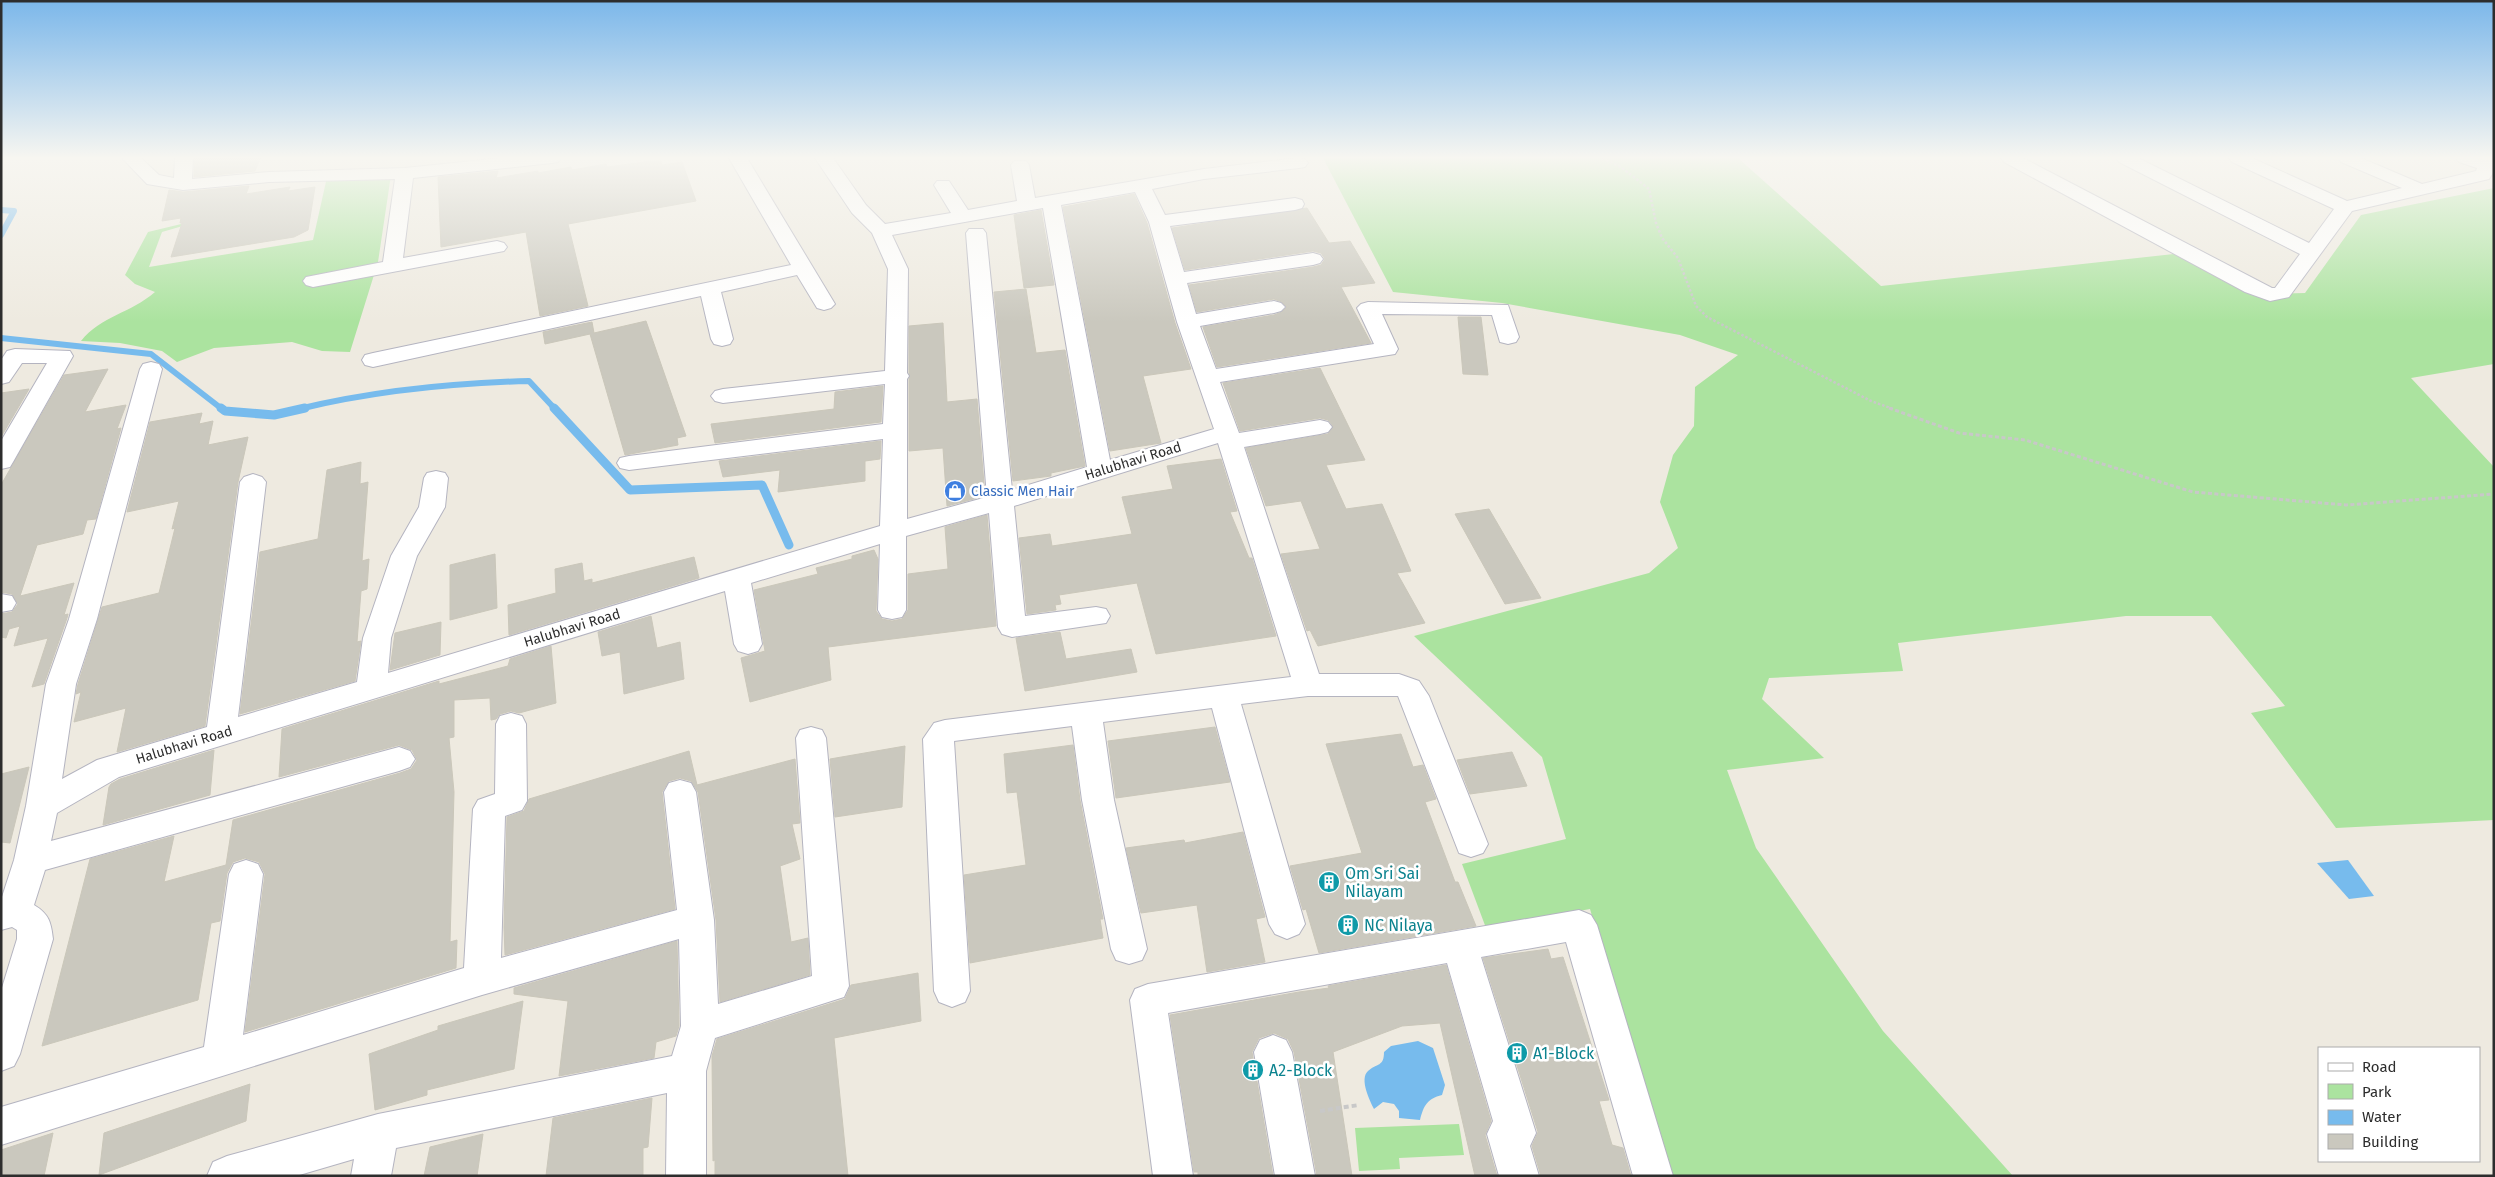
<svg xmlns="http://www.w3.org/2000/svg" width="2495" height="1177" font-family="'Fira Sans',sans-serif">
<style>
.green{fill:#abe39f}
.water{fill:#77bbed}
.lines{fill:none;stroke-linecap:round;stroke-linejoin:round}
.stream-far1{stroke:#77bbed;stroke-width:6}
.stream{stroke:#77bbed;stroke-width:9}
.building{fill:#cac8be;stroke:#cac7ba}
.minor-casing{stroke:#b4b4c0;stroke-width:2}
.path-far2{stroke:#c8c8c8;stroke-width:2.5;stroke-dasharray:2.5 2;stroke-linecap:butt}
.path-far1{stroke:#c8c8c8;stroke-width:3;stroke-dasharray:4 2.5;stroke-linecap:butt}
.path{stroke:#c8c8c8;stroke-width:4;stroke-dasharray:5 3;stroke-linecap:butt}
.minor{fill:#fff;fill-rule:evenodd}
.labels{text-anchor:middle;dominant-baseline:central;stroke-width:5;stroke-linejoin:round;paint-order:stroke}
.street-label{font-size:14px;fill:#2d2d2d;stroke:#fff}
.shop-label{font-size:14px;fill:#366cbe;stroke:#fff;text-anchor:start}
.near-culture-label{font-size:16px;fill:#0d838f;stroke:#fff;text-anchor:start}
</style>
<rect width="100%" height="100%" fill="#eeeae0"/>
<g class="green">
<path d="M 1323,158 L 1738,158 L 1881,286 L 2183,253 L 2262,294 L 2305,293 L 2361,215 L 2494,188 L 2494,364 L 2411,378 L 2494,467 L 2494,820 L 2336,828 L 2251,713 L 2285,706 L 2211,616 L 2126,616 L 1898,643 L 1903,671 L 1769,678 L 1762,699 L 1824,758 L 1727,770 L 1756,848 L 1883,1031 L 2013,1176 L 1669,1176 L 1590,909 L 1486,928 L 1462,864 L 1566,839 L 1542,757 L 1414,636 L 1649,573 L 1678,548 L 1660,502 L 1673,455 L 1694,426 L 1695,387 L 1738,355 L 1680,335 L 1502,303 L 1393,292 Z"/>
<path d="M 391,175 L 378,262 L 350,352 L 322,351 L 292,342 L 214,348 L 177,362 L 162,351 L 120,343 L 81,341 C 101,316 131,313 155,292 L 135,284 L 125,275 L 148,232 L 231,212 L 162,232 L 149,267 L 313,240 L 327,177 Z"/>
<path d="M 1459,1124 L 1464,1155 L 1399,1158 L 1400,1169 L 1359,1171 L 1355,1128 Z"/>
</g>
<g class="water">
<path d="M 2348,860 L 2374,896 L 2349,899 L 2317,863 Z"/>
<path d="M 1418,1041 L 1433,1048 L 1445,1085 L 1442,1095 C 1427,1099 1424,1105 1420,1120 L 1399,1118 L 1399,1111 L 1394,1104 L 1383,1102 L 1374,1109 C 1370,1101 1359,1079 1368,1071 C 1377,1063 1384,1067 1384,1052 L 1391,1046 Z"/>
</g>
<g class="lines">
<g class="stream-far1">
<path d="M 1,210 L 14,211 L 1,235"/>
<path d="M 1,338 L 151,354 L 222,409"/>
<path d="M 299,409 C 374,391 452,383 529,381 L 555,409"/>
</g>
<g class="stream">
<path d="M 221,408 L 225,411 L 274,415 L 305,408"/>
<path d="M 554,408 L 630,490 L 762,485 L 789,545"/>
</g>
</g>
<g class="building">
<path d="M 195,158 L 260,158 L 255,171 L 194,177 Z"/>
<path d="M 660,160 L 662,165 L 682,162 L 696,201 L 568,224 L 588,306 L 540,316 L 526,232 L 441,247 L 438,177 L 498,171 L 496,178 L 538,171 L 538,173 L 571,167 L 572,170 L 606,164 L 607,167 Z"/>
<path d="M 249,186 L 246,194 L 290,187 L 288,191 L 315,187 L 308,230 L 294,237 L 171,257 L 182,223 L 180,223 L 181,218 L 162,221 L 169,190 L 183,192 Z"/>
<path d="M 1134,194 L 1147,223 L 1175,323 L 1191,369 L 1143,376 L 1161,443 L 1110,451 L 1063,207 Z"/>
<path d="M 1307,208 L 1329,243 L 1350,241 L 1375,283 L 1341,287 L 1371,343 L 1217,367 L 1203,327 L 1274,315 L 1282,312 L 1287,307 L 1282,302 L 1274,299 L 1197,312 L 1189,285 L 1313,267 L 1321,265 L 1325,259 L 1321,253 L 1313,251 L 1185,270 L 1172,228 Z"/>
<path d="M 1041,210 L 1054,285 L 1024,288 L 1014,215 Z"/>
<path d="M 1026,289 L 1036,353 L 1065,350 L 1085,466 L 1051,473 L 1051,476 L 1013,481 L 994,292 Z"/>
<path d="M 1458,317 L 1481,317 L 1488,375 L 1463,374 Z"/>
<path d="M 646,321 L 686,436 L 677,438 L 678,445 L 625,455 L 590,334 L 545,344 L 543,332 L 592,322 L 594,333 Z"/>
<path d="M 943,323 L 947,402 L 977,399 L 985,496 L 947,506 L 943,448 L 909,451 L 909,326 Z"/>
<path d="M 1320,368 L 1365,460 L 1326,465 L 1346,509 L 1382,504 L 1411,571 L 1397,573 L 1425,623 L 1318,646 L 1310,630 L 1307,631 L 1281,554 L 1320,549 L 1301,501 L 1266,506 L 1246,448 L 1328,434 L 1333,426 L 1328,420 L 1320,418 L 1240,431 L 1223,383 Z"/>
<path d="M 108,369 L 85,412 L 126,405 L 117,429 L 121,428 L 96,519 L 87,520 L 83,534 L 37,545 L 20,596 L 74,583 L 64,615 L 68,614 L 67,618 L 44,684 L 32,687 L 48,638 L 14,646 L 20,626 L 9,629 L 6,638 L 1,637 L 1,614 L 12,612 L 18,604 L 12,594 L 1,592 L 1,485 L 64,375 Z"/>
<path d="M 883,386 L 881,422 L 715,443 L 711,424 L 834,409 L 835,392 Z"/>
<path d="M 29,389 L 1,437 L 1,393 Z"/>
<path d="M 202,413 L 199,424 L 213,421 L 208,445 L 248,437 L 238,482 L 205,726 L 117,752 L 126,708 L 74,722 L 81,692 L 76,694 L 78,684 L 102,607 L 159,593 L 175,528 L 172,529 L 179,501 L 127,512 L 150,422 Z"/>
<path d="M 881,441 L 880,459 L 865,461 L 865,481 L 778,492 L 780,470 L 723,477 L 719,461 Z"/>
<path d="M 1221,459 L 1237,511 L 1230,512 L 1249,558 L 1252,558 L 1276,636 L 1156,654 L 1137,583 L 1059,595 L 1061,604 L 1055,605 L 1056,610 L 1027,614 L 1019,538 L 1050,534 L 1052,546 L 1132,534 L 1122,497 L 1173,489 L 1167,466 Z"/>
<path d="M 361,462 L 360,484 L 368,482 L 362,561 L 369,559 L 367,589 L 361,591 L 357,642 L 361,641 L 355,681 L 240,714 L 260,552 L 318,539 L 327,470 Z"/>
<path d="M 1489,509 L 1541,598 L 1505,604 L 1455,514 Z"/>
<path d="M 987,515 L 996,626 L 828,647 L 831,680 L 750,702 L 741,658 L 765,651 L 754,590 L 818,574 L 816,568 L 852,559 L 852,556 L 874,550 L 878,559 L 876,611 L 882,619 L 892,621 L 902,619 L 908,610 L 908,574 L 948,569 L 945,527 Z"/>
<path d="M 495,554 L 497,608 L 450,620 L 450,565 Z"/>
<path d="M 694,557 L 699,578 L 509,635 L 508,605 L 556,593 L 555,569 L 582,563 L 584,581 L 592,579 L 592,583 Z"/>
<path d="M 651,616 L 657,648 L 680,642 L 684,679 L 624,694 L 620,652 L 602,656 L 598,632 Z"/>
<path d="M 441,622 L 440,655 L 390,670 L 395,633 Z"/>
<path d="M 1060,632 L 1066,659 L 1131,649 L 1137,672 L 1025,691 L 1016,638 Z"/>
<path d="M 551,646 L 556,703 L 519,713 L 511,711 L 500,714 L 496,719 L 491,720 L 490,698 L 454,700 L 454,737 L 449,738 L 454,792 L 450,942 L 457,940 L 456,968 L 245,1032 L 265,874 L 259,862 L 245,858 L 233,862 L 227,873 L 220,921 L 211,923 L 198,1000 L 42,1046 L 90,859 L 174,836 L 164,882 L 226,865 L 233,820 L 400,773 L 411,769 L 417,760 L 412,750 L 399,745 L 279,777 L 282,729 L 439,681 L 439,684 L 508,666 L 510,659 Z"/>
<path d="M 1215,727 L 1230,782 L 1116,798 L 1108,741 Z"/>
<path d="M 1401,734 L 1413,767 L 1423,765 L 1436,799 L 1425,802 L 1455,882 L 1458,882 L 1476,926 L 1319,953 L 1306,909 L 1303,910 L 1290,866 L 1362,853 L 1326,744 Z"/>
<path d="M 1073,745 L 1080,800 L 1103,919 L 1100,919 L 1103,938 L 970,963 L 964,875 L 1026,865 L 1017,792 L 1007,793 L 1004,754 Z"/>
<path d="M 905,746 L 902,807 L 835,817 L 830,759 Z"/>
<path d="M 214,750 L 210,795 L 103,825 L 109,787 L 111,784 L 120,779 Z"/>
<path d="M 689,751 L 697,785 L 795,759 L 800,823 L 792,824 L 800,859 L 780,866 L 791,942 L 808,938 L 810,975 L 720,1002 L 716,920 L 698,792 L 691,781 L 680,778 L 669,781 L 662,792 L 675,909 L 505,955 L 504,927 L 507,817 L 524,811 L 529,799 Z"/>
<path d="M 1512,752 L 1527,786 L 1470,794 L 1457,760 Z"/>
<path d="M 29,767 L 10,843 L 1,842 L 1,774 Z"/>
<path d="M 1243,832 L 1265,917 L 1256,919 L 1265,962 L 1207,972 L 1197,905 L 1141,913 L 1126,848 L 1184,840 L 1185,843 Z"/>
<path d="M 677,941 L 679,1026 L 676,1036 L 656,1042 L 654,1058 L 559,1076 L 568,1001 L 514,994 L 514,988 Z"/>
<path d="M 1548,949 L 1551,959 L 1563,957 L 1609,1100 L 1599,1101 L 1612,1145 L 1623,1148 L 1631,1176 L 1541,1176 L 1532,1146 L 1538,1132 L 1483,958 Z"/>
<path d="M 1446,965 L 1491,1121 L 1485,1135 L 1497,1176 L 1475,1176 L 1440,1023 L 1402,1026 L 1333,1052 L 1352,1176 L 1317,1176 L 1294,1052 L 1288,1039 L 1274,1033 L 1259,1038 L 1252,1052 L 1273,1176 L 1198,1176 L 1198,1172 L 1194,1172 L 1170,1015 L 1299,992 L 1329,988 L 1328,986 Z"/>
<path d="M 918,973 L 921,1021 L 834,1038 L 848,1176 L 715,1176 L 715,1160 L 713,1161 L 712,1056 L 717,1039 L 845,999 L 851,985 Z"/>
<path d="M 523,1001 L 514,1069 L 427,1090 L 427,1095 L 375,1110 L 369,1054 L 438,1030 L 438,1026 Z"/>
<path d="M 250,1084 L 246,1121 L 99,1175 L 104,1133 Z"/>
<path d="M 652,1098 L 648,1147 L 643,1148 L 643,1176 L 546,1176 L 553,1118 Z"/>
<path d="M 53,1133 L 44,1176 L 1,1176 L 1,1150 Z"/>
<path d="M 483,1134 L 477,1176 L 424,1176 L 430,1147 Z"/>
</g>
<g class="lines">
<g class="minor-casing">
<g id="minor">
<path d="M 122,158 L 141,158 L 159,175 L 174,178 L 175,158 L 193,158 L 192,179 L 269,172 L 405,168 L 502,158 L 561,158 L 558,162 L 552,163 L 413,178 L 403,258 L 497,241 L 504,243 L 507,247 L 504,251 L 313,287 L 306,285 L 303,281 L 306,277 L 383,262 L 395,179 L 269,182 L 183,190 L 147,184 Z"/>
<path d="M 729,158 L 747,158 L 835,304 L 831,308 L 824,310 L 817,308 L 797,275 L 721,292 L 733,339 L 730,344 L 722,346 L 714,344 L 711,339 L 701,296 L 373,367 L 365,365 L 362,360 L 365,355 L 373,353 L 791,265 Z"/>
<path d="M 815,158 L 833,158 L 866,205 L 885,224 L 951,213 L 934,185 L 937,181 L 949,181 L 968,210 L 1017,201 L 1011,165 L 1014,161 L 1026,161 L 1029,165 L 1035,198 L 1204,169 L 1298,158 L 1305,159 L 1308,163 L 1305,167 L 1299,168 L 1204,179 L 1152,189 L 1165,215 L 1295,198 L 1302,200 L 1304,204 L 1302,208 L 1295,210 L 1170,226 L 1184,272 L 1313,253 L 1320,255 L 1323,259 L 1320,263 L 1313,265 L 1187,283 L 1196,314 L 1274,301 L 1281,303 L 1285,307 L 1281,311 L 1274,313 L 1200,326 L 1216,369 L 1374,344 L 1357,308 L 1361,304 L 1368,302 L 1508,305 L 1519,337 L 1516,342 L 1508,344 L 1500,342 L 1492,315 L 1382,314 L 1398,349 L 1395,354 L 1220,382 L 1239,433 L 1320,420 L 1328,422 L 1332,427 L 1328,432 L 1320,434 L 1244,447 L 1319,674 L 1399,674 L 1419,681 L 1429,696 L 1488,844 L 1483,853 L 1471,857 L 1459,853 L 1398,696 L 1308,696 L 1241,704 L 1305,924 L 1299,934 L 1287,939 L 1275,934 L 1269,924 L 1212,708 L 1103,722 L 1114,800 L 1147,949 L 1142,960 L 1129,964 L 1116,960 L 1111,949 L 1082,800 L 1072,726 L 954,741 L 970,991 L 965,1002 L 952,1007 L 939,1002 L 934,991 L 923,739 L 934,723 L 945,720 L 1291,677 L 1218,443 L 1014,506 L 1025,616 L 1096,607 L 1106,609 L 1110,616 L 1106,623 L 1012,637 L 1002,634 L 998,627 L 989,513 L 906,536 L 906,610 L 902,617 L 892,619 L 882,617 L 878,610 L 880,544 L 751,583 L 762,644 L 758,651 L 748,654 L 738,651 L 734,644 L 725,591 L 119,777 L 57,813 L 51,841 L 399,747 L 410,751 L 415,759 L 410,767 L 399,771 L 45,870 L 34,905 C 49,914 51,922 53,939 L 20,1054 L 14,1066 L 1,1071 L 1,991 L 17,939 L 17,930 L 12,927 L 1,930 L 1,900 L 14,860 L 26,806 L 46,684 L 69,619 L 140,369 L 143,364 L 151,362 L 159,364 L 162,369 L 97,619 L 76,684 L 62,779 L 97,760 L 207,727 L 240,482 L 244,477 L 253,474 L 262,477 L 266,482 L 238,717 L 357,682 L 363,638 L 391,556 L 419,507 L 424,478 L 427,473 L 436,471 L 445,473 L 448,478 L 445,507 L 417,556 L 391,638 L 388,673 L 880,526 L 883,439 L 629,470 L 620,468 L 617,463 L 620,458 L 629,456 L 883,424 L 885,384 L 723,403 L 715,401 L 711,396 L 715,391 L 723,389 L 885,371 L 888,269 L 872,233 L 852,213 ZM 1135,192 L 1149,222 L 1177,322 L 1214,429 L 1110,460 L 1061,205 ZM 1043,208 L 1087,467 L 1012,490 L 986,233 L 983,229 L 969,229 L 966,233 L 987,497 L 907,519 L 907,379 L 909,376 L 907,373 L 908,269 L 892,235 Z"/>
<path d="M 2001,158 L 2023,158 L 2272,288 L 2275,288 L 2300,254 L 2119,162 L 2116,158 L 2138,158 L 2309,243 L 2334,209 L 2232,162 L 2229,158 L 2252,158 L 2347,201 L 2402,188 L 2341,162 L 2338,158 L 2361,158 L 2422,184 L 2476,171 L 2477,168 L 2459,162 L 2456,158 L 2494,158 L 2494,171 L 2489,179 L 2352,211 L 2289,297 L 2270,301 L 2245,292 L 2004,162 Z"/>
<path d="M 15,349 L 70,351 L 73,356 L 13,462 L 10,467 L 1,469 L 1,441 L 47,363 L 22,363 L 9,382 L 1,384 L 1,360 L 7,351 Z"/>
<path d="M 1,594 L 12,596 L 16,603 L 12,610 L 1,612 Z"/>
<path d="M 511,713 L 522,716 L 526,724 L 527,801 L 522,810 L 505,816 L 501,958 L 677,910 L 664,792 L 669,783 L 680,780 L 691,783 L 696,792 L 714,920 L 718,1004 L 812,976 L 796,738 L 800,730 L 811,727 L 822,730 L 826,738 L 849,986 L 844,997 L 715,1038 L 706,1071 L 706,1176 L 666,1176 L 667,1093 L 396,1148 L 391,1176 L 351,1176 L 354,1159 L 296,1176 L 207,1176 L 213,1162 L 227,1156 L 378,1114 L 672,1056 L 681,1026 L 679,939 L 482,995 L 1,1145 L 1,1107 L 204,1047 L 229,874 L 234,864 L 246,860 L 258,864 L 263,874 L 243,1035 L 464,968 L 473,809 L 478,800 L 495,794 L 496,724 L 500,716 Z"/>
<path d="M 1579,910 L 1591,915 L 1597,925 L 1673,1176 L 1633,1176 L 1566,942 L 1481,957 L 1536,1133 L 1530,1146 L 1539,1176 L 1499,1176 L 1487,1134 L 1493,1121 L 1447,963 L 1168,1013 L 1193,1176 L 1153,1176 L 1130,1000 L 1135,989 L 1148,984 Z"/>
<path d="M 1273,1035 L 1286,1040 L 1292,1052 L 1315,1176 L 1275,1176 L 1254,1052 L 1260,1040 Z"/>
</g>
</g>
<path class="path-far2" d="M 1602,158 L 1621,167 L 1649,189 L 1656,223 L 1662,238 L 1678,258 L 1696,306 L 1707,317 L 1871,401 L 1893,409"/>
<path class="path-far1" d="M 1889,408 L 1959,433 L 2025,440 L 2193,492 L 2346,505 L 2494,494"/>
<path class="path" d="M 1320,1111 L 1359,1105"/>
<use href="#minor" class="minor"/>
</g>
<linearGradient id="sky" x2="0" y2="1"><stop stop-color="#7bb7ea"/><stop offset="0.49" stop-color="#f7f6f1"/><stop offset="1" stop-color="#f7f6f1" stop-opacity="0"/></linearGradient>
<rect width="2495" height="322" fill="url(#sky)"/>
<defs>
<g id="shop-disc" transform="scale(1.125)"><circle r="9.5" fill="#3f7fe0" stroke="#fff"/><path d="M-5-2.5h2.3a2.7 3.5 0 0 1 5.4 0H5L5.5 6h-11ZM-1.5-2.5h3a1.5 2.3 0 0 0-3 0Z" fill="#fff"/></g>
<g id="building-disc" transform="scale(1.125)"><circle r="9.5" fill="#0f9aa8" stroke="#fff"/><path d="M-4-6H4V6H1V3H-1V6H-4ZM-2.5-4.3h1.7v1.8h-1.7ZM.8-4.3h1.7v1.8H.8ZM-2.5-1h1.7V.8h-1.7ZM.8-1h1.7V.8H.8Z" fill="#fff"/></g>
</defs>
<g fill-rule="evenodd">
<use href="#shop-disc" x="955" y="491"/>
<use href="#building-disc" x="1329" y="882"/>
<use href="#building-disc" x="1348" y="925"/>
<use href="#building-disc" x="1517" y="1053"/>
<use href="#building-disc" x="1253" y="1070"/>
</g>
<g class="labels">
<g class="street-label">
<text transform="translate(1133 461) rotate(-17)">Halubhavi Road</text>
<text transform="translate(572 628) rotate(-17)">Halubhavi Road</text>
<text transform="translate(184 745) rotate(-17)">Halubhavi Road</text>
</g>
<g class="shop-label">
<text x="971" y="491">Classic Men Hair</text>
</g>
<g class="near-culture-label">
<text x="1345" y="873">Om Sri Sai<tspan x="1345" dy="18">Nilayam</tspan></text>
<text x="1364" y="925">NC Nilaya</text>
<text x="1533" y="1053">A1-Block</text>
<text x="1269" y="1070">A2-Block</text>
</g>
</g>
<rect width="2495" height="1177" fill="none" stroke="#2d2d2d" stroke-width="5"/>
<rect x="2318" y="1047" width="162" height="115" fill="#ffffff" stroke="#ababab"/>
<rect x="2328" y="1063" width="25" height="8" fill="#ffffff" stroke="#ababab"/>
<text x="2362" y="1072" font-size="15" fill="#2d2d2d">Road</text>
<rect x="2328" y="1084" width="25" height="15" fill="#abe39f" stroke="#ababab"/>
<text x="2362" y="1097" font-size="15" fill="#2d2d2d">Park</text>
<rect x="2328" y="1110" width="25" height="15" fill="#77bbed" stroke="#ababab"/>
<text x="2362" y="1122" font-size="15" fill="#2d2d2d">Water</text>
<rect x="2328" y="1134" width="25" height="15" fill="#cac8be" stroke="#ababab"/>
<text x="2362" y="1147" font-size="15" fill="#2d2d2d">Building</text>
</svg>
